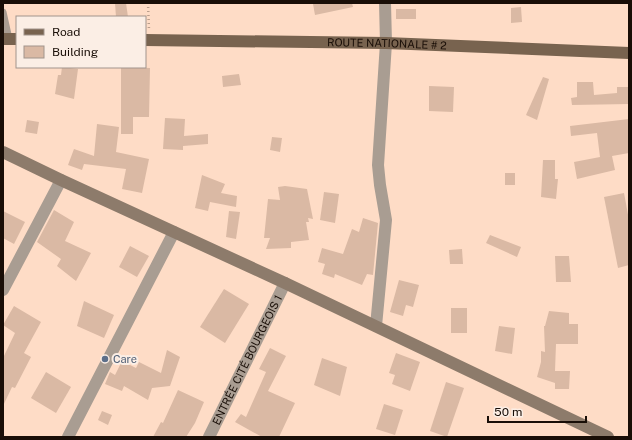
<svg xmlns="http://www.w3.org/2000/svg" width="632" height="440" font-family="'Public Sans',sans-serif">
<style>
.building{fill:#dab9a4}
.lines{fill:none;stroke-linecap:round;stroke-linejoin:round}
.path{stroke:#b99e8c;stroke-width:2.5;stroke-dasharray:1 3;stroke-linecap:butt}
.lane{stroke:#a99d92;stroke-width:7}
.street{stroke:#a99d92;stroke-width:12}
.secondary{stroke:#8d7b6b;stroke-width:12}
.primary{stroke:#78634f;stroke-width:12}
.service-dot{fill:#5c6f8a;stroke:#fbeee5;stroke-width:1.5}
.labels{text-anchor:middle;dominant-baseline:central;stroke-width:4;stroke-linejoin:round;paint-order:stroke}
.street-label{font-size:11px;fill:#190e07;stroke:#fbeee5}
.service-label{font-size:11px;fill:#4e5e75;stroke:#fbeee5;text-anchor:start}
</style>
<rect width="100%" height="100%" fill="#fedcc6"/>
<g class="building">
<path d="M 115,3 L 126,3 L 128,17 L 116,17 Z"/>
<path d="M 320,3 L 352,3 L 353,7 L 315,15 L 313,4 Z"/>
<path d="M 521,7 L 522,22 L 511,23 L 511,8 Z"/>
<rect x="396" y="9" width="20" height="10"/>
<path d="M 62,67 L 78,69 L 74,99 L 55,94 L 58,75 L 61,75 Z"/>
<path d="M 121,67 L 150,68 L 149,117 L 133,117 L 133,134 L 121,134 Z"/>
<path d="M 239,74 L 241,85 L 223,87 L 222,76 Z"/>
<path d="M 543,77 L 549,79 L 537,120 L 526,115 Z"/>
<path d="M 577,82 L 593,82 L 594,95 L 617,93 L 617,87 L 629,87 L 629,104 L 572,105 L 571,98 L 577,97 Z"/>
<path d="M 429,86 L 454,87 L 453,112 L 429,111 Z"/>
<path d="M 165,118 L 185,119 L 184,136 L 208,134 L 208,144 L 183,146 L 183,150 L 163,149 Z"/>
<path d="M 629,119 L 629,153 L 612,156 L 615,170 L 577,179 L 574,162 L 600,157 L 597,133 L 571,136 L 570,126 Z"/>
<path d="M 27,120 L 39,122 L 37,134 L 25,132 Z"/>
<path d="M 97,124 L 119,127 L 116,152 L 149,159 L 142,193 L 122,189 L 126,169 L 84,164 L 82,170 L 68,165 L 74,149 L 94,156 Z"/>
<path d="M 272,137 L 282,138 L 280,152 L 270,150 Z"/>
<path d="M 543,160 L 555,160 L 555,179 L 558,179 L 556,199 L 541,197 Z"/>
<rect x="505" y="173" width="10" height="12"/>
<path d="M 202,175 L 225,184 L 221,193 L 237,196 L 236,207 L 210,202 L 208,211 L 195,208 Z"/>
<path d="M 285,186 L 307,189 L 313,219 L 308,218 L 309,222 L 306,222 L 309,240 L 291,242 L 291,248 L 266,249 L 270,238 L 264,238 L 268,199 L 280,200 L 278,187 Z"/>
<path d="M 324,192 L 339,194 L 335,223 L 320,220 Z"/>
<path d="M 624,193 L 629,220 L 629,265 L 618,268 L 604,197 Z"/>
<path d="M 54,210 L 74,222 L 65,241 L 91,253 L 76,281 L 57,266 L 61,259 L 37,242 Z"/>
<path d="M 3,211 L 25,222 L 14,244 L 3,238 Z"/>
<path d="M 229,211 L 240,212 L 236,239 L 226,237 Z"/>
<path d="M 363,218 L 378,223 L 373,275 L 367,274 L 362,285 L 335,274 L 334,278 L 322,274 L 325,264 L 318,262 L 322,248 L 343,254 L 352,229 L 359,232 Z"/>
<path d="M 490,235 L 521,247 L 517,257 L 486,243 Z"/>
<path d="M 130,246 L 149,256 L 137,277 L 119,267 Z"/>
<path d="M 462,249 L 463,264 L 450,264 L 449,250 Z"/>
<path d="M 555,256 L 569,256 L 571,282 L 556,282 Z"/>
<path d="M 399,280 L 419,285 L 413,307 L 406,305 L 403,316 L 390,312 Z"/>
<path d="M 224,289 L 249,304 L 225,343 L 200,327 Z"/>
<path d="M 84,301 L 114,315 L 104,338 L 77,326 Z"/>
<path d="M 14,306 L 41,322 L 24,353 L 31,357 L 15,388 L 12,387 L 3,406 L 3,358 L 15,333 L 3,325 Z"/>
<rect x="451" y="308" width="16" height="25"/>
<path d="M 549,311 L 569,313 L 569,324 L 578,324 L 578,344 L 556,344 L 555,371 L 570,371 L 569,389 L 555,389 L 555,383 L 537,377 L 541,362 L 541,351 L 545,352 L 544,326 L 545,326 Z"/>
<path d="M 499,326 L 515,328 L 512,354 L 495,351 Z"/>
<path d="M 270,348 L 286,356 L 268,391 L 295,403 L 279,437 L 262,437 L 235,422 L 241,414 L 246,417 L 266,372 L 259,369 Z"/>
<path d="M 167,350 L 180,357 L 170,386 L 152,388 L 148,400 L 124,386 L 122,391 L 105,384 L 110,372 L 115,375 L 122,361 L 136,368 L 139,362 L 161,373 Z"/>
<path d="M 396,353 L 420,362 L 410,391 L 392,384 L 395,375 L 389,373 Z"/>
<path d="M 322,358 L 347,367 L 340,396 L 314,385 Z"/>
<path d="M 46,372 L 71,387 L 56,413 L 31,398 Z"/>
<path d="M 446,382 L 464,388 L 447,437 L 430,431 Z"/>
<path d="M 178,390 L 204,402 L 195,423 L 186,437 L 153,437 L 161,422 L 163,423 Z"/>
<path d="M 384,404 L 403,410 L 395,435 L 376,429 Z"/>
<path d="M 102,411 L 112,415 L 108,425 L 98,420 Z"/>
</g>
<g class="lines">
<path class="path" d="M 148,3 L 149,30"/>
<path class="lane" d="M 3,12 L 9,39"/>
<g class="street">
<path d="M 3,290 L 61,180"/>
<path d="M 376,326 L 386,220 L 380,185 L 378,165 L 386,43 L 385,3"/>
<path d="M 68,437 L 174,232"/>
<path id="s1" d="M 209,437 L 285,283"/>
</g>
<path class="secondary" d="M 3,152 L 61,180 L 285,283 L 608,437"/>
<g class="primary">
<path d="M 3,39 L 17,39"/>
<path id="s2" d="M 145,40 L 386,43 L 629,53"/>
</g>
</g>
<circle class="service-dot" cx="105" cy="359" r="4"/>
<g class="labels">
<g class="street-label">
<text stroke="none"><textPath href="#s2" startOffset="242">ROUTE NATIONALE # 2</textPath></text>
<text stroke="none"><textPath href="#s1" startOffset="86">ENTRÉE CITÉ BOURGEOIS 1</textPath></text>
</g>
<g class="service-label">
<text x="113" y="359">Care</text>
</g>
</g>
<rect width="632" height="440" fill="none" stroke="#190e07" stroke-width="8"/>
<rect x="16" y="16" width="130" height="52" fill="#fbeee5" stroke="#a1948c"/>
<rect x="24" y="29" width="20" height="6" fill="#78634f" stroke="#a1948c"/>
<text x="52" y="36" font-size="12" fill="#190e07">Road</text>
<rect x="24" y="46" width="20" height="12" fill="#dab9a4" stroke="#a1948c"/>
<text x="52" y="56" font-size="12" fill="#190e07">Building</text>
<path d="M488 416v6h98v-6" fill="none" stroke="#190e07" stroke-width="2"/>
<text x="494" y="416" font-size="12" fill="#190e07" stroke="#fbeee5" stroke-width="3" paint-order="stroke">50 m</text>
</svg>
